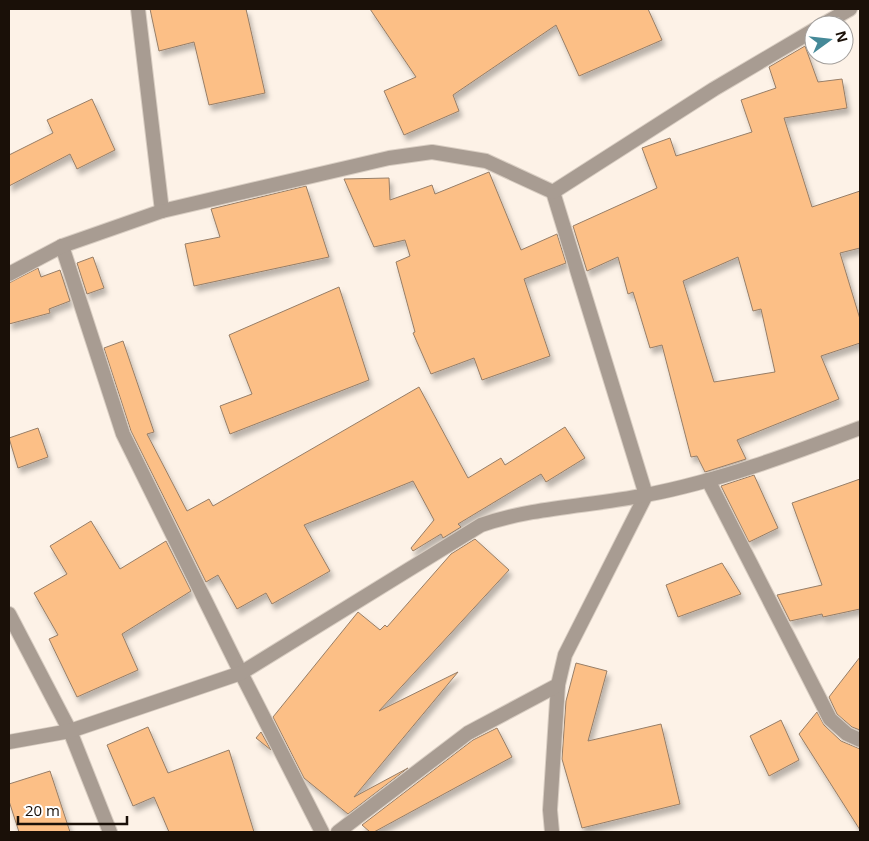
<svg xmlns="http://www.w3.org/2000/svg" width="869" height="841" font-family="'Open Sans',sans-serif">
<style>
.building{fill:#fcbf86;stroke:#977e67;fill-rule:evenodd;filter:url(#shadow)}
.lines{fill:none;stroke-linecap:round;stroke-linejoin:round}
.minor-casing{stroke:#d9cec3;stroke-width:16}
.minor{stroke:#a89c92;stroke-width:14}
</style>
<defs>
<filter id="shadow"><feDropShadow dx="3" dy="5.5" stdDeviation="2.5" flood-color="#0004"/></filter>
</defs>
<rect width="100%" height="100%" fill="#fdf2e7"/>
<g class="building">
<path d="M 150,9 L 246,9 L 265,93 L 209,105 L 194,42 L 159,51 Z"/>
<path d="M 370,9 L 648,9 L 662,40 L 579,76 L 556,25 L 453,95 L 459,111 L 404,135 L 384,91 L 416,77 Z"/>
<path d="M 805,46 L 818,82 L 842,79 L 847,108 L 784,118 L 812,207 L 860,191 L 860,248 L 840,253 L 860,319 L 860,343 L 821,356 L 839,399 L 737,440 L 746,459 L 705,472 L 697,456 L 691,457 L 662,345 L 650,348 L 633,292 L 628,294 L 618,257 L 587,271 L 573,226 L 657,188 L 642,148 L 670,138 L 676,156 L 752,132 L 741,100 L 776,88 L 769,67 ZM 738,257 L 753,311 L 761,309 L 775,372 L 714,382 L 683,281 Z"/>
<path d="M 92,99 L 115,150 L 77,169 L 70,154 L 9,186 L 9,155 L 53,133 L 47,120 Z"/>
<path d="M 489,172 L 521,250 L 557,234 L 566,263 L 524,279 L 550,356 L 482,380 L 474,358 L 431,374 L 413,333 L 415,332 L 396,262 L 410,256 L 405,240 L 374,247 L 344,179 L 389,178 L 390,200 L 432,185 L 435,194 Z"/>
<path d="M 306,186 L 329,257 L 194,286 L 185,244 L 220,237 L 211,209 Z"/>
<path d="M 93,257 L 104,288 L 87,294 L 77,263 Z"/>
<path d="M 38,268 L 41,277 L 60,270 L 70,301 L 49,309 L 50,313 L 9,324 L 9,283 Z"/>
<path d="M 339,287 L 369,380 L 230,434 L 220,406 L 252,394 L 229,335 Z"/>
<path d="M 123,341 L 154,432 L 147,434 L 187,511 L 209,499 L 213,506 L 419,387 L 468,478 L 501,458 L 505,465 L 565,427 L 585,458 L 546,482 L 541,474 L 458,524 L 461,527 L 443,538 L 441,534 L 413,551 L 411,548 L 434,520 L 413,481 L 304,525 L 330,571 L 272,604 L 266,593 L 237,609 L 218,575 L 206,582 L 131,431 L 104,348 Z"/>
<path d="M 38,428 L 48,457 L 18,468 L 9,438 Z"/>
<path d="M 754,475 L 778,528 L 749,542 L 721,486 Z"/>
<path d="M 860,479 L 860,609 L 823,617 L 822,614 L 790,621 L 777,595 L 822,585 L 792,503 Z"/>
<path d="M 91,521 L 120,569 L 166,541 L 191,591 L 122,634 L 138,670 L 77,697 L 49,639 L 58,635 L 34,593 L 67,574 L 50,546 Z"/>
<path d="M 475,539 L 509,570 L 379,711 L 458,672 L 354,797 L 408,768 L 348,814 L 304,778 L 273,717 L 358,612 L 380,630 L 385,625 L 387,627 L 451,554 Z"/>
<path d="M 722,563 L 741,594 L 678,617 L 666,585 Z"/>
<path d="M 860,657 L 860,730 L 852,727 L 837,714 L 829,697 Z"/>
<path d="M 576,663 L 607,671 L 588,741 L 661,724 L 680,804 L 582,828 L 562,759 L 566,701 Z"/>
<path d="M 817,712 L 824,725 L 841,741 L 860,749 L 860,830 L 799,734 Z"/>
<path d="M 781,720 L 799,760 L 769,776 L 750,736 Z"/>
<path d="M 148,727 L 168,773 L 229,750 L 254,832 L 169,832 L 154,797 L 133,806 L 107,745 Z"/>
<path d="M 497,728 L 512,757 L 374,832 L 370,832 L 362,825 L 473,740 Z"/>
<path d="M 261,732 L 271,750 L 256,738 Z"/>
<path d="M 50,771 L 70,832 L 19,832 L 9,801 L 9,784 Z"/>
</g>
<g class="lines">
<g class="minor-casing">
<g id="minor">
<path d="M 138,9 L 162,211 L 389,158 L 432,152 L 486,161 L 553,192 L 646,495 L 565,655 L 558,685 L 550,810 L 552,832"/>
<path d="M 822,25 L 850,9"/>
<path d="M 553,192 L 714,89 L 814,30"/>
<path d="M 62,246 L 123,434 L 241,673 L 322,832"/>
<path d="M 9,274 L 62,246 L 162,211"/>
<path d="M 708,480 L 830,719 L 847,734 L 860,740"/>
<path d="M 9,614 L 70,731 L 110,832"/>
<path d="M 9,742 L 70,731 L 241,673 L 481,525 C 534,507 591,506 646,495 C 719,481 791,454 860,428"/>
<path d="M 338,832 L 468,733 L 558,685"/>
</g>
</g>
<use href="#minor" class="minor"/>
</g>
<rect width="869" height="841" fill="none" stroke="#1a1008" stroke-width="20"/>
<g transform="translate(829 40) rotate(75)"><circle r="24" fill="#ffffff" stroke="#a39f9c"/>
<path d="M0-4L9 19L0 12L-9 19Z" fill="#458998"/>
<text y="-8" font-size="14" font-weight="bold" text-anchor="middle" fill="#1a1008">N</text>
</g>
<path d="M18 816v8h109v-8" fill="none" stroke="#1a1008" stroke-width="2.5"/>
<text x="25" y="816" font-size="15" fill="#1a1008" stroke="#ffffff" stroke-width="4" paint-order="stroke">20 m</text>
</svg>
